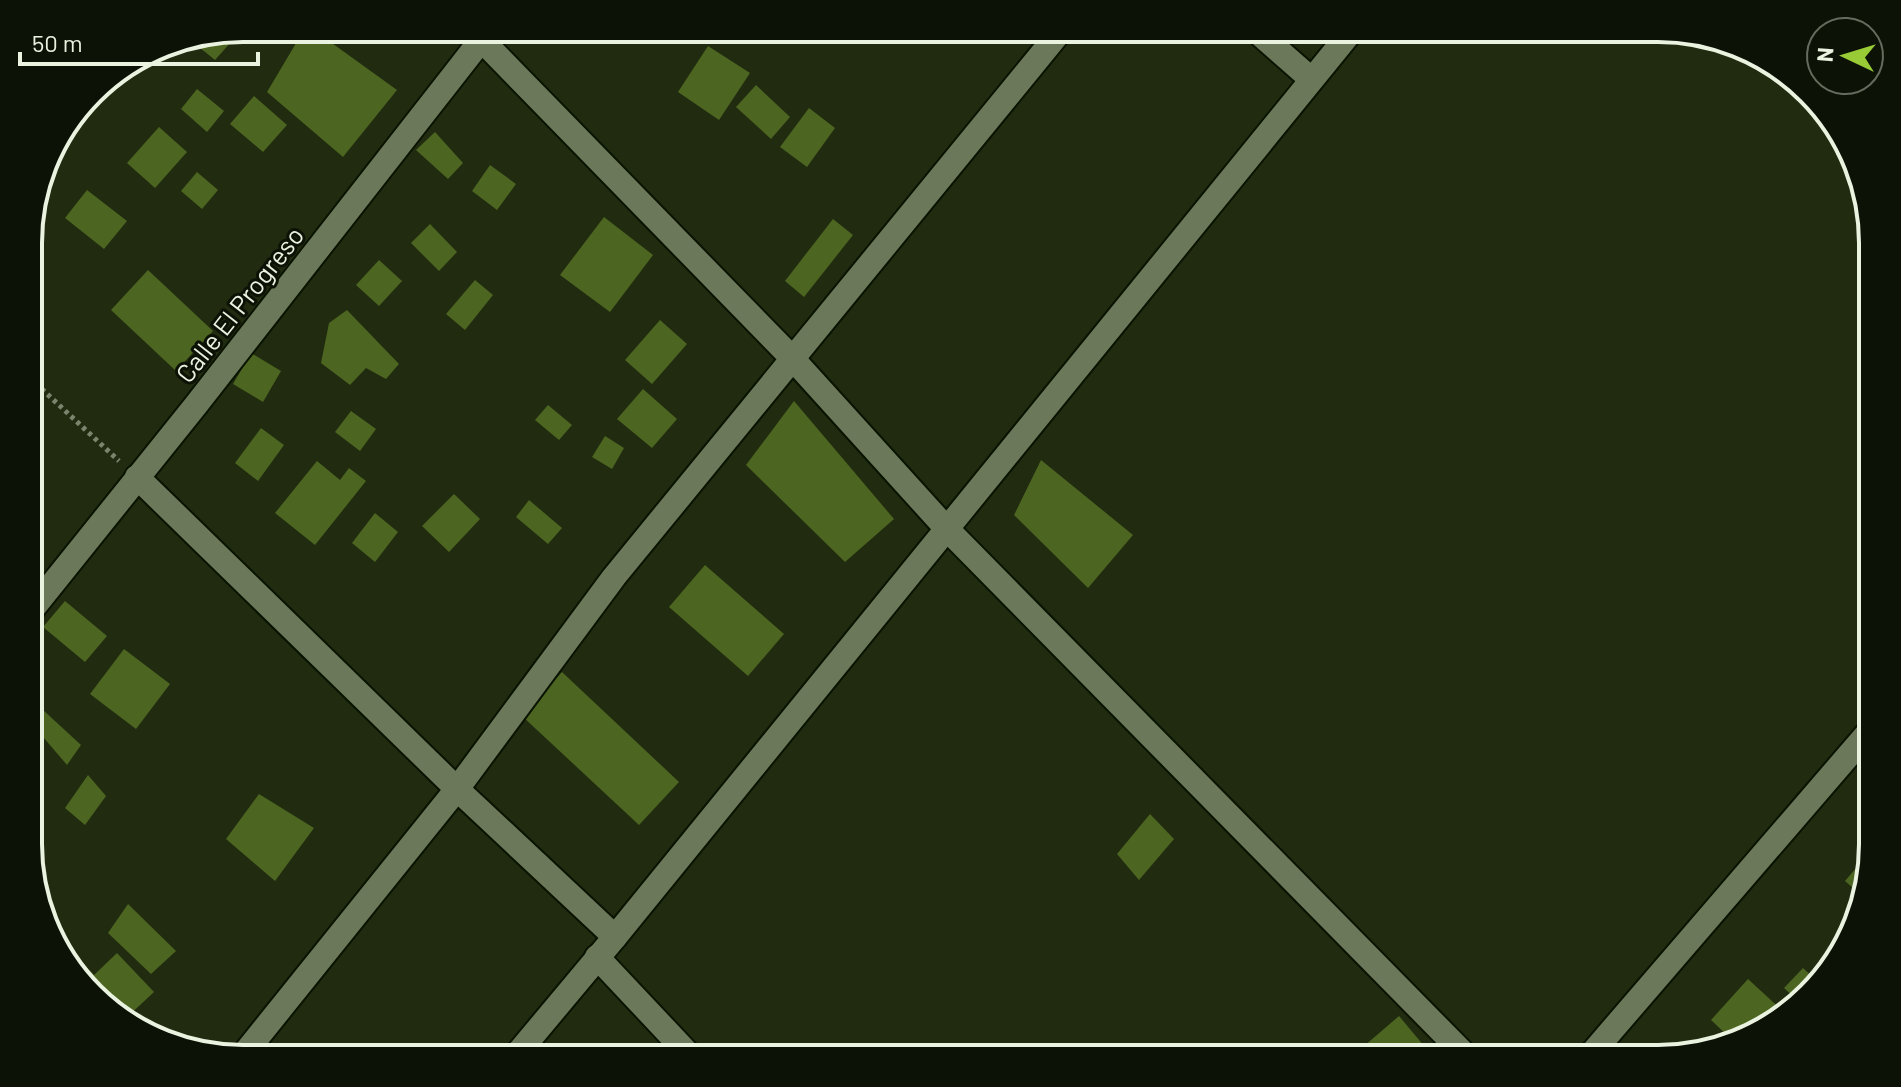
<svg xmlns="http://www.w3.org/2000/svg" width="1901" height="1087" font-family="Barlow,sans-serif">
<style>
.building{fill:#4c6520}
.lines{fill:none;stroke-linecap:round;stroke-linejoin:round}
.minor-casing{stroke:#0a1300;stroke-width:28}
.path{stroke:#7b846d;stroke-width:5;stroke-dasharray:4 4;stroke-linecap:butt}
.minor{stroke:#6b7859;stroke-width:24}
.labels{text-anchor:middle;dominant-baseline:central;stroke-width:6;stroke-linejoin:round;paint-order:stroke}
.street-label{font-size:26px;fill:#eaf2e0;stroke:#0d1206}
.rim{fill:none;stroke:#eaf2e0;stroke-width:4}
</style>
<rect width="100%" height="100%" fill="#212b10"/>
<g class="building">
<path d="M 305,28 L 311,28 L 397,90 L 343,157 L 267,92 Z"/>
<path d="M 235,29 L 239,33 L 215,60 L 189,39 Z"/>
<path d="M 708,46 L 750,73 L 719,120 L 678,92 Z"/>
<path d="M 756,85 L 790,117 L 771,139 L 736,107 Z"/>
<path d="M 197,89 L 224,111 L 207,132 L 181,109 Z"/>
<path d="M 254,96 L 287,125 L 263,152 L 230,124 Z"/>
<path d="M 809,108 L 835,128 L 807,167 L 780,147 Z"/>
<path d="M 159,127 L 187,152 L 155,188 L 127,163 Z"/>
<path d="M 435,132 L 463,163 L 448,179 L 416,150 Z"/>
<path d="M 490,165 L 516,184 L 497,210 L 472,191 Z"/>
<path d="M 197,172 L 218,190 L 202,209 L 181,191 Z"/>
<path d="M 87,190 L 127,221 L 104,249 L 65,218 Z"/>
<path d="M 604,217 L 653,255 L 610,312 L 560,275 Z"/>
<path d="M 833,219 L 853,235 L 804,297 L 785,281 Z"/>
<path d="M 430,224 L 457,252 L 439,271 L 411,243 Z"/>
<path d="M 379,260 L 402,281 L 379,306 L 356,285 Z"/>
<path d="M 148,270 L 213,331 L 176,371 L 111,310 Z"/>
<path d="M 475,280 L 493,295 L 465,330 L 446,314 Z"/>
<path d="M 347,310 L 399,364 L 386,379 L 366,368 L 350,385 L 321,363 L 329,323 Z"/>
<path d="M 660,320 L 687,344 L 652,384 L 625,360 Z"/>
<path d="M 251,353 L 281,371 L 263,402 L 233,384 Z"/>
<path d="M 643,389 L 677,419 L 652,448 L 617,419 Z"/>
<path d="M 794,401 L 894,519 L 845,562 L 746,465 Z"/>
<path d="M 548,405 L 572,425 L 559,440 L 535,420 Z"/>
<path d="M 351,411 L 376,429 L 360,451 L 335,432 Z"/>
<path d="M 261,428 L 284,445 L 258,481 L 235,463 Z"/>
<path d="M 605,436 L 624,448 L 612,469 L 592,457 Z"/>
<path d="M 1041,460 L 1133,535 L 1088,588 L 1014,515 Z"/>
<path d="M 317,461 L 340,480 L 349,468 L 366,481 L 315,545 L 275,513 Z"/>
<path d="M 454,494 L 480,519 L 449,552 L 422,526 Z"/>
<path d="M 529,500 L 562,528 L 548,544 L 516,517 Z"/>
<path d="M 375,513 L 398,532 L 375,562 L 352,543 Z"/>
<path d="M 705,565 L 784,634 L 748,676 L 669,607 Z"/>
<path d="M 65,601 L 107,636 L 85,662 L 43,627 Z"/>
<path d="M 124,649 L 170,684 L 136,729 L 90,694 Z"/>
<path d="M 562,672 L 679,782 L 639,825 L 522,716 Z"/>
<path d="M 42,709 L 81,745 L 67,765 L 32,724 Z"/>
<path d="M 88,775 L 106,796 L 85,825 L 65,808 Z"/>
<path d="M 259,794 L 314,828 L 275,881 L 226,839 Z"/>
<path d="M 1150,814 L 1174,839 L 1139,880 L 1117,854 Z"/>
<path d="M 1873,848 L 1873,858 L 1861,895 L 1845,881 Z"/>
<path d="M 128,904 L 176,951 L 151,974 L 108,933 Z"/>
<path d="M 65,944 L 94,975 L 117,953 L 154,992 L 124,1020 L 64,963 L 59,950 Z"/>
<path d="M 1803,968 L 1817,981 L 1798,1001 L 1784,988 Z"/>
<path d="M 1748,979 L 1786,1014 L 1777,1023 L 1731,1039 L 1711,1020 Z"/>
<path d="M 1399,1016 L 1435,1059 L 1349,1059 Z"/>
</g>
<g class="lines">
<g class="minor-casing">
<g id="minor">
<path d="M 470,28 L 792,358 L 946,528 L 1469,1059"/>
<path d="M 1253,28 L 1311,79"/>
<path d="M 137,477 L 457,789 L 615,937"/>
<path d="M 30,612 L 196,405 L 489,30"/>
<path d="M 597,957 L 693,1059"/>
<path d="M 240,1059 L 457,789 L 614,577 L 1063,28"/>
<path d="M 513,1059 L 615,937 L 1354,28"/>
<path d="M 1587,1059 L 1873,727"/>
</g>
</g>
<path class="path" d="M 30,378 L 119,461"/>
<use href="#minor" class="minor"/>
</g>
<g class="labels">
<g class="street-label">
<text transform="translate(239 304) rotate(-52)">Calle El Progreso</text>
</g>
</g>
<path d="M0 0H1901V1087H0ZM243 42H1658A201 201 0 0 1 1859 243V844A201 201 0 0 1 1658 1045H243A201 201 0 0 1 42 844V243A201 201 0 0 1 243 42Z" fill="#0d1206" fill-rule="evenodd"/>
<path class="rim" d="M243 42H1658A201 201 0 0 1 1859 243V844A201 201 0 0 1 1658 1045H243A201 201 0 0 1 42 844V243A201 201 0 0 1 243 42Z"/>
<g transform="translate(1845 56) rotate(274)"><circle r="38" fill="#0d1206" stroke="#656c5d" stroke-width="2"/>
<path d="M0-6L14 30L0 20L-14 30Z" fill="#99cb36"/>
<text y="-12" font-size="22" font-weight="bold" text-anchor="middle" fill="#eaf2e0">N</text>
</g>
<path d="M20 52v12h238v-12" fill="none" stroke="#eaf2e0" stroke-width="4"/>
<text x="32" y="52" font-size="24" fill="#eaf2e0" stroke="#0d1206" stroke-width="6" paint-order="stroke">50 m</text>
</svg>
